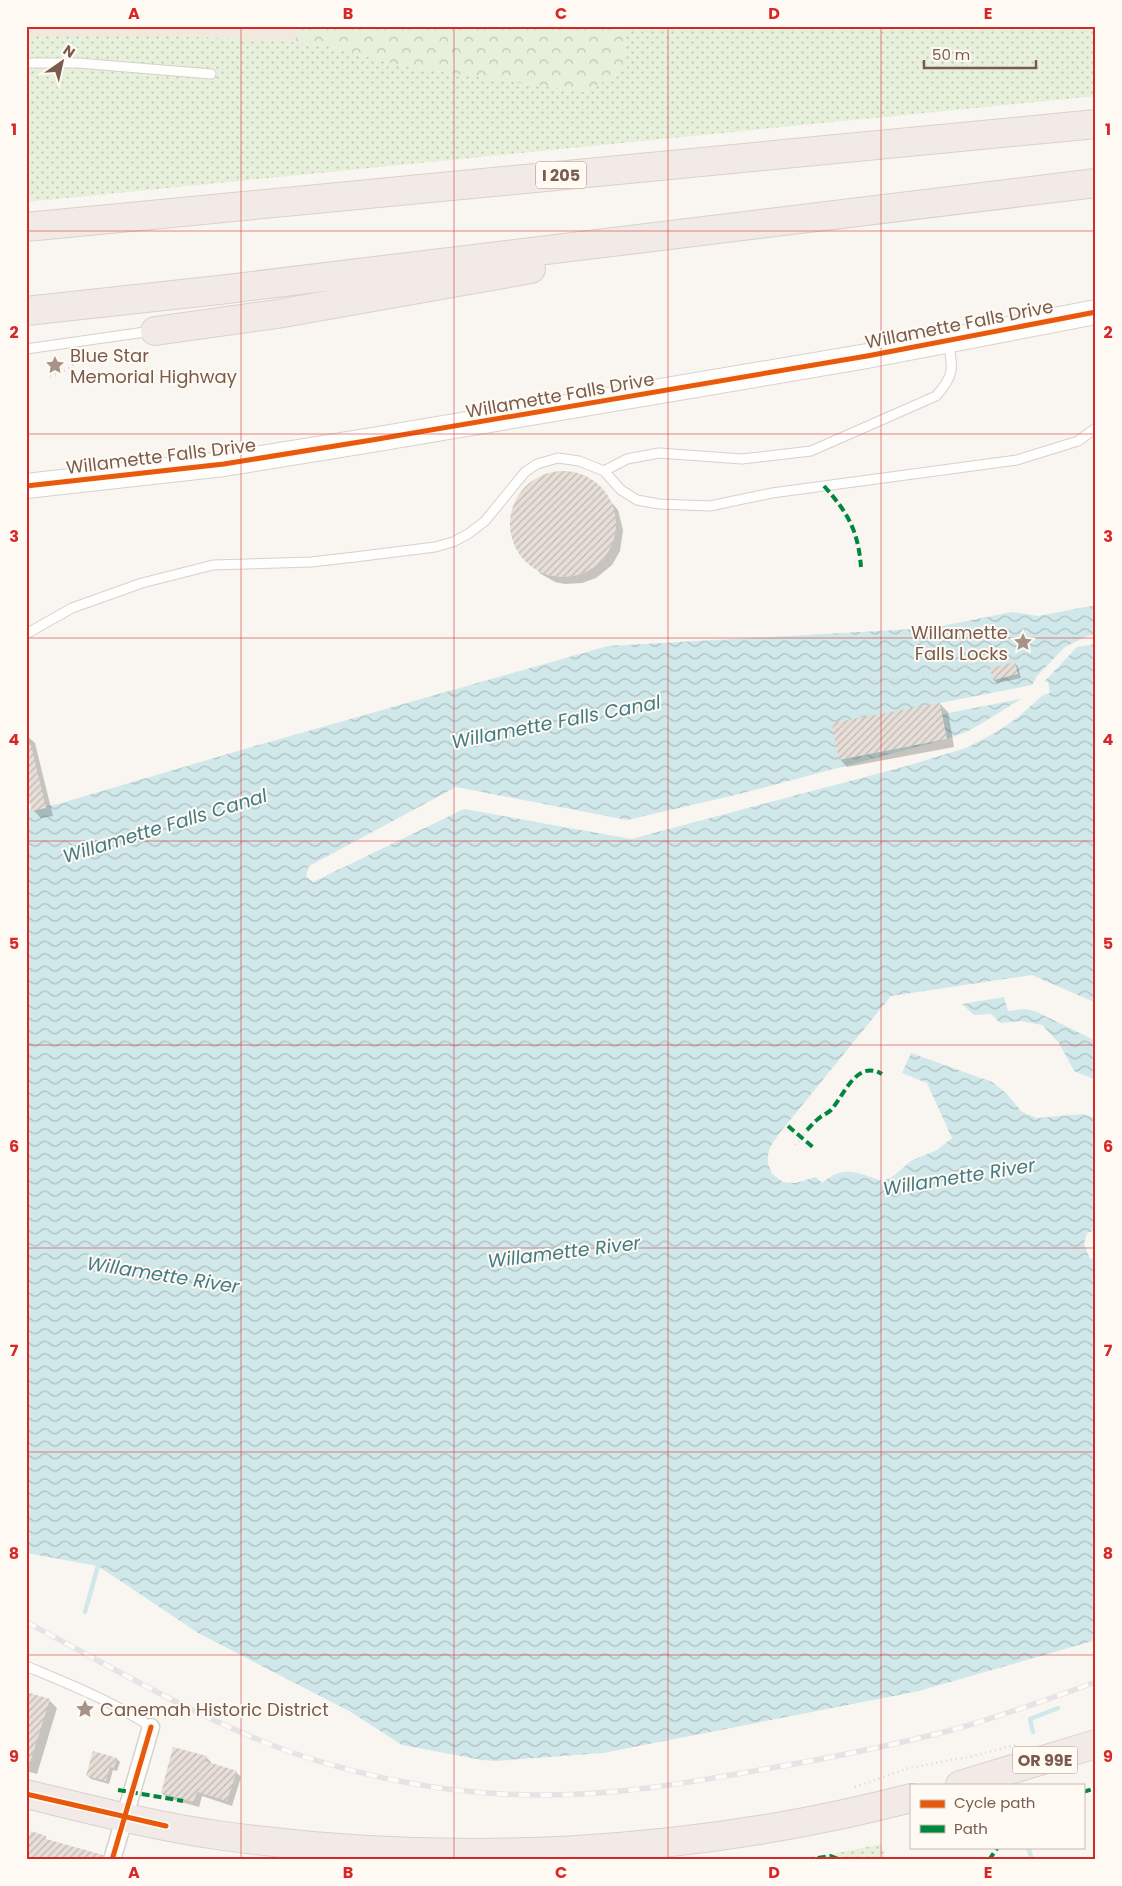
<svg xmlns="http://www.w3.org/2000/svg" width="1122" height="1886" font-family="Poppins,sans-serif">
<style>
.residential{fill:#f2e8de}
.grass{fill:url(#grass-dots)}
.forest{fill:url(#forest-crowns)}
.water{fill:url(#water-waves)}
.pier{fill:#f9f5f0}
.shadow{fill:#0003}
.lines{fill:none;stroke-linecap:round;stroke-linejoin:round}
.stream{stroke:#d0e8ea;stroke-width:4.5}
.building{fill:url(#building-hatch)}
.lane-casing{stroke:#d7d1cb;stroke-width:11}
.street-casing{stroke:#d7d1cb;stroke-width:19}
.secondary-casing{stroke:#d9d2cb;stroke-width:26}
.highway-casing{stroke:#dad1cc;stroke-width:30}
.path{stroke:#dcd5d0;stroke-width:2.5;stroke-dasharray:1 4;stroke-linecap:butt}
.lane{stroke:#fefefd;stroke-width:9}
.street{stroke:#fefefd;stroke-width:16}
.secondary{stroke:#fefefd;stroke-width:24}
.highway{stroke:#f2eae7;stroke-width:28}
.rail-casing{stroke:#e6e3e7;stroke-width:5.5}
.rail{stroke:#fffaf3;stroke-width:4;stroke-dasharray:11;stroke-linecap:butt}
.quiet{stroke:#00873e;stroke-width:4;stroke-dasharray:8 4;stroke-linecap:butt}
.cycleway-casing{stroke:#fffaf3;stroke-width:8}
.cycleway{stroke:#e8590c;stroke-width:5}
.grid{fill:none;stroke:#d62828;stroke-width:1;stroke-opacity:0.55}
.labels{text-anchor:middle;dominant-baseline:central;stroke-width:4;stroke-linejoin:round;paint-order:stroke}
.shield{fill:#fffaf3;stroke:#a28b7f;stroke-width:1}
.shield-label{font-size:16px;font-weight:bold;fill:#7a5c4d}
.street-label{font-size:18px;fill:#7a5c4d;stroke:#fffaf3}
.poi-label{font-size:18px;fill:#7a5c4d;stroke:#fffaf3;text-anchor:start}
.water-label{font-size:19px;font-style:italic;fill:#437c86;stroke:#fffaf3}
.neatline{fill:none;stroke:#d62828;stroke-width:2}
.grid-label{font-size:16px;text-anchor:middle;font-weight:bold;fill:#d62828}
</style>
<defs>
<pattern id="grass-dots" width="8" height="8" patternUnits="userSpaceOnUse" patternTransform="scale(1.25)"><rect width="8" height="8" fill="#e7f0db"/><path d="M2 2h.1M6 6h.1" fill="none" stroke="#c0c6b4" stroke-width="1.8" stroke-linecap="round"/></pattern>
<pattern id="forest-crowns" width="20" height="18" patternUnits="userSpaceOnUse" patternTransform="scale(1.25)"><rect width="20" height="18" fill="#e7f0db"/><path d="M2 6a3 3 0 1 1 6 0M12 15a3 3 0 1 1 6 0" fill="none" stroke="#c0c6b4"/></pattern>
<pattern id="water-waves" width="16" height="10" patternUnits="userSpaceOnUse" patternTransform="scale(1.25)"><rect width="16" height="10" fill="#d0e8ea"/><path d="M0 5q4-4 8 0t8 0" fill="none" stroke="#aebfc0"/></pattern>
<pattern id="building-hatch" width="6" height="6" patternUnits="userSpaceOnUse" patternTransform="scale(1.25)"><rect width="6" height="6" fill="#e6ded7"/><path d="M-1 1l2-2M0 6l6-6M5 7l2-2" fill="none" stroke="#bfb7b1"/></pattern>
</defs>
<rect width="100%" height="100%" fill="#f9f5f0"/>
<path class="residential" d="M 26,26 L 429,26 L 371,28 L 296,42 L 278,40 L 172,36 L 26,36 Z"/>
<g class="grass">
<path d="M 623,26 L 1096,26 L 1096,96 L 26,202 L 26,36 L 172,36 L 278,40 L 332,47 L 401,66 L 585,92 L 627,68 Z"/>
<path d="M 881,1844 L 886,1860 L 803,1860 L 804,1860 Z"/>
</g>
<path class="forest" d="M 295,26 L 623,26 L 627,68 L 585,92 L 401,66 L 332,47 L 296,42 Z"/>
<g class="water">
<path d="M 1096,605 L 1096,1003 L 1032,975 L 891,996 L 782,1130 C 766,1152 763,1155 778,1179 L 795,1183 L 816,1177 L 822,1183 C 844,1164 858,1173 882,1181 L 891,1178 L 911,1161 L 937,1150 L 952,1138 L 927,1083 L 902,1073 L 911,1053 L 992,1082 L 1006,1093 L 1022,1112 L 1037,1118 L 1083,1114 L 1096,1118 L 1096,1230 L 1087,1233 L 1084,1244 L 1090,1259 L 1096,1258 L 1096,1640 L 919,1691 L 603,1753 L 496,1761 L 482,1760 L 402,1745 L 349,1711 L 198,1633 L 98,1566 L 26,1553 L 26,810 L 58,804 L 255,746 L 608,646 L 932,628 L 1012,612 L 1038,616 Z"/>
<path d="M 1004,997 L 1008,1011 L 1024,1009 L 1035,1011 L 1096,1041 L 1096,1080 L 1074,1071 L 1059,1043 L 1042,1025 L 1021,1021 L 1000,1023 L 991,1014 L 974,1015 L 962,1004 Z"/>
</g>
<g class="pier">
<path d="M 1095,635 L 1096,644 L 1077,647 L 1044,682 L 1048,682 L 1050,693 L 1043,695 L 1017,718 L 993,734 L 966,748 L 903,767 L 631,839 L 464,809 L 313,882 L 306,876 L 309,866 L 456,787 L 627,820 L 739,794 L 947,739 L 966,732 L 984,722 L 1021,699 L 943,714 L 940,703 L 1032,685 L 1037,676 L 1065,647 L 1087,636 Z"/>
<path d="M 782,1130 L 784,1132 L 773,1147 L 771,1156 L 771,1163 L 775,1173 L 784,1180 L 794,1180 L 811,1176 L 805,1180 L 795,1183 L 783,1182 L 772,1174 L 768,1164 L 768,1156 L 771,1146 Z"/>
</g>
<g class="shadow">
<path d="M 552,474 L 573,474 L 586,478 L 596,485 L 618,510 L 623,530 L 620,551 L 612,565 L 596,578 L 582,583 L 565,584 L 555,582 L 541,574 L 518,550 L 513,535 L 513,514 L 521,494 L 532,483 Z"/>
<path d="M 1015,663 L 1018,667 L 1021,678 L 997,683 L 994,680 L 991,669 Z"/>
<path d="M 940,704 L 948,712 L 954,747 L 847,767 L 840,759 Z"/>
<path d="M 26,735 L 35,743 L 53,816 L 41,818 L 33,810 L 26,787 Z"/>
<path d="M 26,1693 L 49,1700 L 57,1708 L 37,1774 L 26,1771 Z"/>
<path d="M 206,1757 L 211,1762 L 211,1764 L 236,1772 L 241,1777 L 232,1806 L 202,1796 L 199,1807 L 167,1798 L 162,1793 Z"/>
<path d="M 117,1759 L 120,1762 L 117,1771 L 113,1770 L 109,1784 L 91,1779 L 87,1775 Z"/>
</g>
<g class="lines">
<g class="stream">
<path d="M 85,1612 L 98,1566"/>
<path d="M 1033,1732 L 1030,1719 L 1058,1708"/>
<path d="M 1028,1847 L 1032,1860"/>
</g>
</g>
<g class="building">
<circle cx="563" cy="524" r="53"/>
<path d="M 1015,662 L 1018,674 L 993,680 L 990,668 Z"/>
<path d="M 940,703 L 947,739 L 839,760 L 832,723 Z"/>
<path d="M 31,745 L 46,808 L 32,811 L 26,791 L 26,746 Z"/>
<path d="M 26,1692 L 50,1699 L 29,1766 L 26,1766 Z"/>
<path d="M 173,1747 L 207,1756 L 205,1761 L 237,1771 L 227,1801 L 197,1792 L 194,1802 L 161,1793 Z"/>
<path d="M 93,1751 L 117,1758 L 114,1768 L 110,1767 L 106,1781 L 86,1776 Z"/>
<path d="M 31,1831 L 46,1836 L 46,1839 L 103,1855 L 102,1860 L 26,1860 L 26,1846 Z"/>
</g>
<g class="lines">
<g class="lane-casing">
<g id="lane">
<path d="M 26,63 L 78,63 L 211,74"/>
<path d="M 26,349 L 152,331"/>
<path d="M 604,471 L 627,459 L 659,453 L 742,459 L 811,451 L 936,396 C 955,375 953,368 948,342"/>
<path d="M 26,634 L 72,608 L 142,583 L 213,565 L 311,562 L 355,557 L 435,547 L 453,542 L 468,534 L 485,521 L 525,472 L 537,464 L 558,458 L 579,461 L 604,471 L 621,490 L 637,500 L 659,504 L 710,506 L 772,493 L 1017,460 L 1078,441 L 1096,428"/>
<path d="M 26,1666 C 69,1684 112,1701 151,1727"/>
</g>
</g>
<g class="street-casing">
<path id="street" d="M 112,1860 L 151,1727"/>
</g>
<g class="secondary-casing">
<path id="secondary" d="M 26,486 L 224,464 L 372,440 L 867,356 L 1096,312"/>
</g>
<g class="highway-casing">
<g id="highway">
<path d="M 26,227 L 1096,124"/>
<path d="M 26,311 L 219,290 L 1096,183"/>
<path d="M 155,331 L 277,314 L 531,269"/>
<path d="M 960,1785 L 1096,1744"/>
<path d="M 26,1794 C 92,1810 157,1827 224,1836 C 451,1867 689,1856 911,1798"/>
</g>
</g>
<g class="path">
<path d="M 50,376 C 64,372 76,365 85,354"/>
<path d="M 849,688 L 1065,647"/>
<path d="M 803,1135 L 807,1130"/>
<path d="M 795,1145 L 799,1141"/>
<path d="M 855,1787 L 909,1768 L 973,1756 L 1016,1745"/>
</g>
<use href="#lane" class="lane"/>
<use href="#street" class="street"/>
<use href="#secondary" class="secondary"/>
<use href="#highway" class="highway"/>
<g class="rail-casing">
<path id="rail" d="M 26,1622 C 116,1669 203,1722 299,1755 C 379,1781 463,1796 547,1795 C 617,1795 686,1783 754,1771 C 820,1760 886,1747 952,1730 C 1000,1717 1048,1699 1096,1682"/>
</g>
<use href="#rail" class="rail"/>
<g class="quiet">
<path d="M 824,486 C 848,513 858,530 861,567"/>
<path d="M 788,1126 L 814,1148"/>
<path d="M 807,1130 C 811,1126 814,1122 818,1119 C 822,1115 827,1114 831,1110 C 844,1096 856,1059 882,1074"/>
<path d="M 118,1790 L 183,1801"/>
<path d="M 1083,1792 L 1096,1788"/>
<path d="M 806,1860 L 830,1856 L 841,1860"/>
<path d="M 989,1860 L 998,1847"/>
</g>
<g class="cycleway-casing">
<g id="cycleway">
<path d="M 26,486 L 224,464 L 372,440 L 867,356 L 1096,312"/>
<path d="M 26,1794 L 166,1826"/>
<path d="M 112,1860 L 151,1727"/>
</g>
</g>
<use href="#cycleway" class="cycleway"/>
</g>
<path class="grid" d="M 241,26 L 241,1860M 454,26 L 454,1860M 668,26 L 668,1860M 881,26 L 881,1860M 26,231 L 1096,231M 26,434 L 1096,434M 26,638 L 1096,638M 26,841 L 1096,841M 26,1045 L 1096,1045M 26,1248 L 1096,1248M 26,1452 L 1096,1452M 26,1655 L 1096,1655"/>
<defs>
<g id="sight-bare" transform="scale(1.5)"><path d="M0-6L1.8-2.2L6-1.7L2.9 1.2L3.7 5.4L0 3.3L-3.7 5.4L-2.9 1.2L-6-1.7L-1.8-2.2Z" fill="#a69286" stroke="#fffaf3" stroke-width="2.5" paint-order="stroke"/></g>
</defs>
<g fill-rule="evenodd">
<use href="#sight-bare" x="55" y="365"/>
<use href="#sight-bare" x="1023" y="642"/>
<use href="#sight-bare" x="85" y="1709"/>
</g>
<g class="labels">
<g class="shield">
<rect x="536" y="161.5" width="50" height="27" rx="4"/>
<rect x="1012.5" y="1746.5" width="65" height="27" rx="4"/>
</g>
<g class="shield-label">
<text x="561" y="175">I 205</text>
<text x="1045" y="1760">OR 99E</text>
</g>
<g class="street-label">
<text transform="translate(959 324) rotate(-11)">Willamette Falls Drive</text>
<text transform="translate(560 395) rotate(-10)">Willamette Falls Drive</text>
<text transform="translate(161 456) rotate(-7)">Willamette Falls Drive</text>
</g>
<g class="poi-label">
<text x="70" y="355">Blue Star<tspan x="70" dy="21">Memorial Highway</tspan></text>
<text x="1008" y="632" text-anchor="end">Willamette<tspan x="1008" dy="21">Falls Locks</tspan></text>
<text x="100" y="1709">Canemah Historic District</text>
</g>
<g class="water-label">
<text transform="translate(556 722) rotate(-11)">Willamette Falls Canal</text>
<text transform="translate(165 826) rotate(-17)">Willamette Falls Canal</text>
<text transform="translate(959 1177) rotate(-9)">Willamette River</text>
<text transform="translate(564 1252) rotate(-7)">Willamette River</text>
<text transform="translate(163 1275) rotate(9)">Willamette River</text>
</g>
</g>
<rect width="1122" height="1886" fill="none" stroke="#fffaf3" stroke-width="55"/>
<rect x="910" y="1784" width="175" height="65" fill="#fffaf3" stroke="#cabbb1"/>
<rect x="920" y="1800" width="25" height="8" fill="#e8590c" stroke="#cabbb1"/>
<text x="954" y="1808" font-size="15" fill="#7a5c4d">Cycle path</text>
<rect x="920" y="1825" width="25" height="8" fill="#00873e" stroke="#cabbb1"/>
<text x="954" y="1834" font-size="15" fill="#7a5c4d">Path</text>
<g transform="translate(62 62) rotate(34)" stroke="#fffaf3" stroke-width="4" paint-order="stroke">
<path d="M0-4L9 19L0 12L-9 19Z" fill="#7a5c4d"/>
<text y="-8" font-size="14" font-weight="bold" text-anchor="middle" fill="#7a5c4d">N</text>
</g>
<path d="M924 60v8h112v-8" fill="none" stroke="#7a5c4d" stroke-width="2.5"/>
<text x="932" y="60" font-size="15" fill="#7a5c4d" stroke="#fffaf3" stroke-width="4" paint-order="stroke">50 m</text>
<rect x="28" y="28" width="1066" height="1830" class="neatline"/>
<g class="grid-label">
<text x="134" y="19">A</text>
<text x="348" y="19">B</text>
<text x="561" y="19">C</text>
<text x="774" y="19">D</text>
<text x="988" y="19">E</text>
<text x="14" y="135">1</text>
<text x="1108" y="135">1</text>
<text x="14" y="338">2</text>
<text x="1108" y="338">2</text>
<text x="14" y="542">3</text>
<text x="1108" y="542">3</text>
<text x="14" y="745">4</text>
<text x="1108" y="745">4</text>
<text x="14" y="949">5</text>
<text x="1108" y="949">5</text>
<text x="14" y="1152">6</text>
<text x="1108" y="1152">6</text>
<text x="14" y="1356">7</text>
<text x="1108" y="1356">7</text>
<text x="14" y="1559">8</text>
<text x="1108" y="1559">8</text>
<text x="14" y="1762">9</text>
<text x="1108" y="1762">9</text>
<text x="134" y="1878">A</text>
<text x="348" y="1878">B</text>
<text x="561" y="1878">C</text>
<text x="774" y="1878">D</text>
<text x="988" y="1878">E</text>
</g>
</svg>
